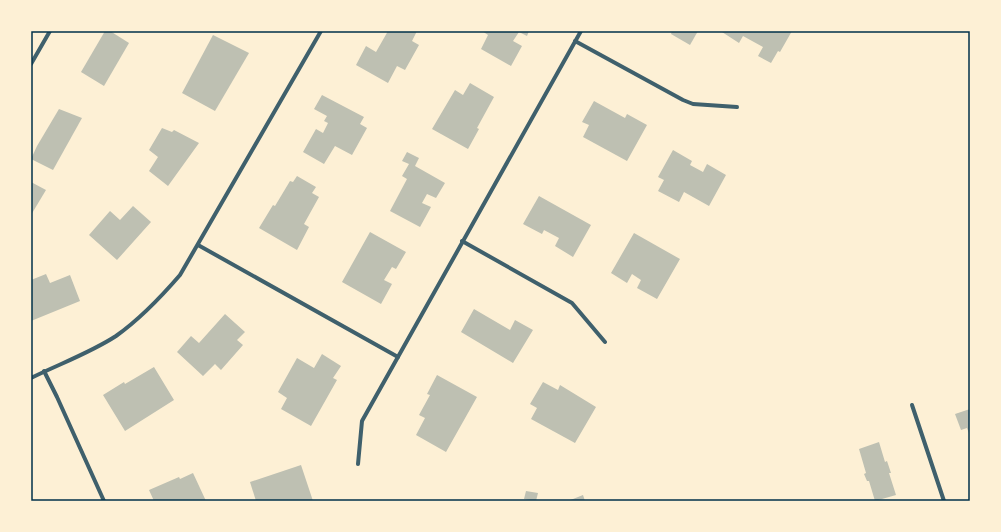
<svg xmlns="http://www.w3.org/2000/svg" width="1001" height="532" font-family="Montserrat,sans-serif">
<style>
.building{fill:#bec0b2}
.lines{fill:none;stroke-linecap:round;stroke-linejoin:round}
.minor{stroke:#3f606c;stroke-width:4}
.neatline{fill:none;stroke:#003049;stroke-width:1.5}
</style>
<rect width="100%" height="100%" fill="#fdf0d5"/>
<g class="building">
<path d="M 105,31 L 110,31 L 129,43 L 104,86 L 81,72 Z"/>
<path d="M 388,31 L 417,31 L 412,41 L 419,45 L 405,70 L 397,66 L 388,83 L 356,65 L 366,46 L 376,52 Z"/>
<path d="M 482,31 L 529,31 L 527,36 L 519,32 L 513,41 L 522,46 L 511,66 L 481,49 L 488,35 Z"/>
<path d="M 672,31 L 698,31 L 690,45 L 671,34 Z"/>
<path d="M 722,31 L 792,31 L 780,52 L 778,51 L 771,63 L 758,56 L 763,47 L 743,36 L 739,43 L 722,32 Z"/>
<path d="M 213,35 L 249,53 L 215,111 L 182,93 Z"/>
<path d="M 470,83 L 494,97 L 477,128 L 479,129 L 468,149 L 432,129 L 455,90 L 463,95 Z"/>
<path d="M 322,95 L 364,117 L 360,124 L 367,128 L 352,155 L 335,146 L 324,164 L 303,152 L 316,129 L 323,133 L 328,123 L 324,121 L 327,116 L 314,109 Z"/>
<path d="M 594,101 L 625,118 L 627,114 L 647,125 L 627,161 L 583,137 L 589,125 L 582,122 Z"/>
<path d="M 59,109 L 82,118 L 53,170 L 31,159 L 37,146 Z"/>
<path d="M 162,128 L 172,132 L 174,130 L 199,143 L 168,186 L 149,171 L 158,157 L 149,150 Z"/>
<path d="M 673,150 L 692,161 L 690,165 L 703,172 L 707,164 L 726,175 L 709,206 L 684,192 L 679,202 L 658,191 L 664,180 L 658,177 Z"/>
<path d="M 407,152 L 419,158 L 415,166 L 445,183 L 436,198 L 427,194 L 422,203 L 431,207 L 420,227 L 390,211 L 407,179 L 402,176 L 409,164 L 402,161 Z"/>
<path d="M 297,176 L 316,187 L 312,193 L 319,197 L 304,224 L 309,227 L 297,250 L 259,228 L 273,205 L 275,206 L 290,181 L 293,182 Z"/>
<path d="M 31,182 L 46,190 L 31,215 Z"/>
<path d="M 539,196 L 591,225 L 573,257 L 555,246 L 559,238 L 544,230 L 542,234 L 523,224 Z"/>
<path d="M 133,206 L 151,222 L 117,260 L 89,235 L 110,211 L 120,220 Z"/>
<path d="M 370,232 L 406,252 L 396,269 L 392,267 L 384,280 L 392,284 L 381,304 L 342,282 Z"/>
<path d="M 634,233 L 680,259 L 657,299 L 637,288 L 641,280 L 632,274 L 627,283 L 611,273 Z"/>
<path d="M 46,274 L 50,283 L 70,275 L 80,301 L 31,321 L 31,280 Z"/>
<path d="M 474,309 L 510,330 L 515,320 L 533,330 L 513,363 L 461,332 Z"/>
<path d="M 225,314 L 245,332 L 237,340 L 243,345 L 221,370 L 215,364 L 203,376 L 177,352 L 191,336 L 199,343 Z"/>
<path d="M 322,354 L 341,366 L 333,378 L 337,380 L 311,426 L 281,409 L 287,398 L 278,392 L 297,358 L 314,368 Z"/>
<path d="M 154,367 L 174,400 L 125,431 L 103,395 L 124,382 L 125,384 Z"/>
<path d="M 437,375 L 477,397 L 446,452 L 416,435 L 425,418 L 419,415 L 430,395 L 427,394 Z"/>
<path d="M 543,382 L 558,390 L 560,385 L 596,407 L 575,443 L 531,419 L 537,408 L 530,404 Z"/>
<path d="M 970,409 L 970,436 L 967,428 L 961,430 L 955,414 Z"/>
<path d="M 879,442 L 885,462 L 887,461 L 891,473 L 889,473 L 896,495 L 875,501 L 869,481 L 867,481 L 864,474 L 866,473 L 859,449 Z"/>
<path d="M 301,465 L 313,501 L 256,501 L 250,482 Z"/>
<path d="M 193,473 L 206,501 L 154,501 L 149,490 L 179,477 L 180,479 Z"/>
<path d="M 526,491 L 538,493 L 536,501 L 524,499 Z"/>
<path d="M 583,495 L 585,501 L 568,501 Z"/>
</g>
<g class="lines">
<g class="minor">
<path d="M 575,41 L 683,100 L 693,104 L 737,107"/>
<path d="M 31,64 L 50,31"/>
<path d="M 462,241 L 572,303 L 605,342"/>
<path d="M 198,245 L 398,357"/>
<path d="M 44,371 L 57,397 L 104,501"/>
<path d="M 31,378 C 59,364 90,353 116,336 C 140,319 161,297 180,275 L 321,31"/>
<path d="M 912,405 L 944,501"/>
<path d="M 358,464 L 362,421 L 581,31"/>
</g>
</g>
<rect width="1001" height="532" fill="none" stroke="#fdf0d5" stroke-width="64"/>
<rect x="32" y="32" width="937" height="468" class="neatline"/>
</svg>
